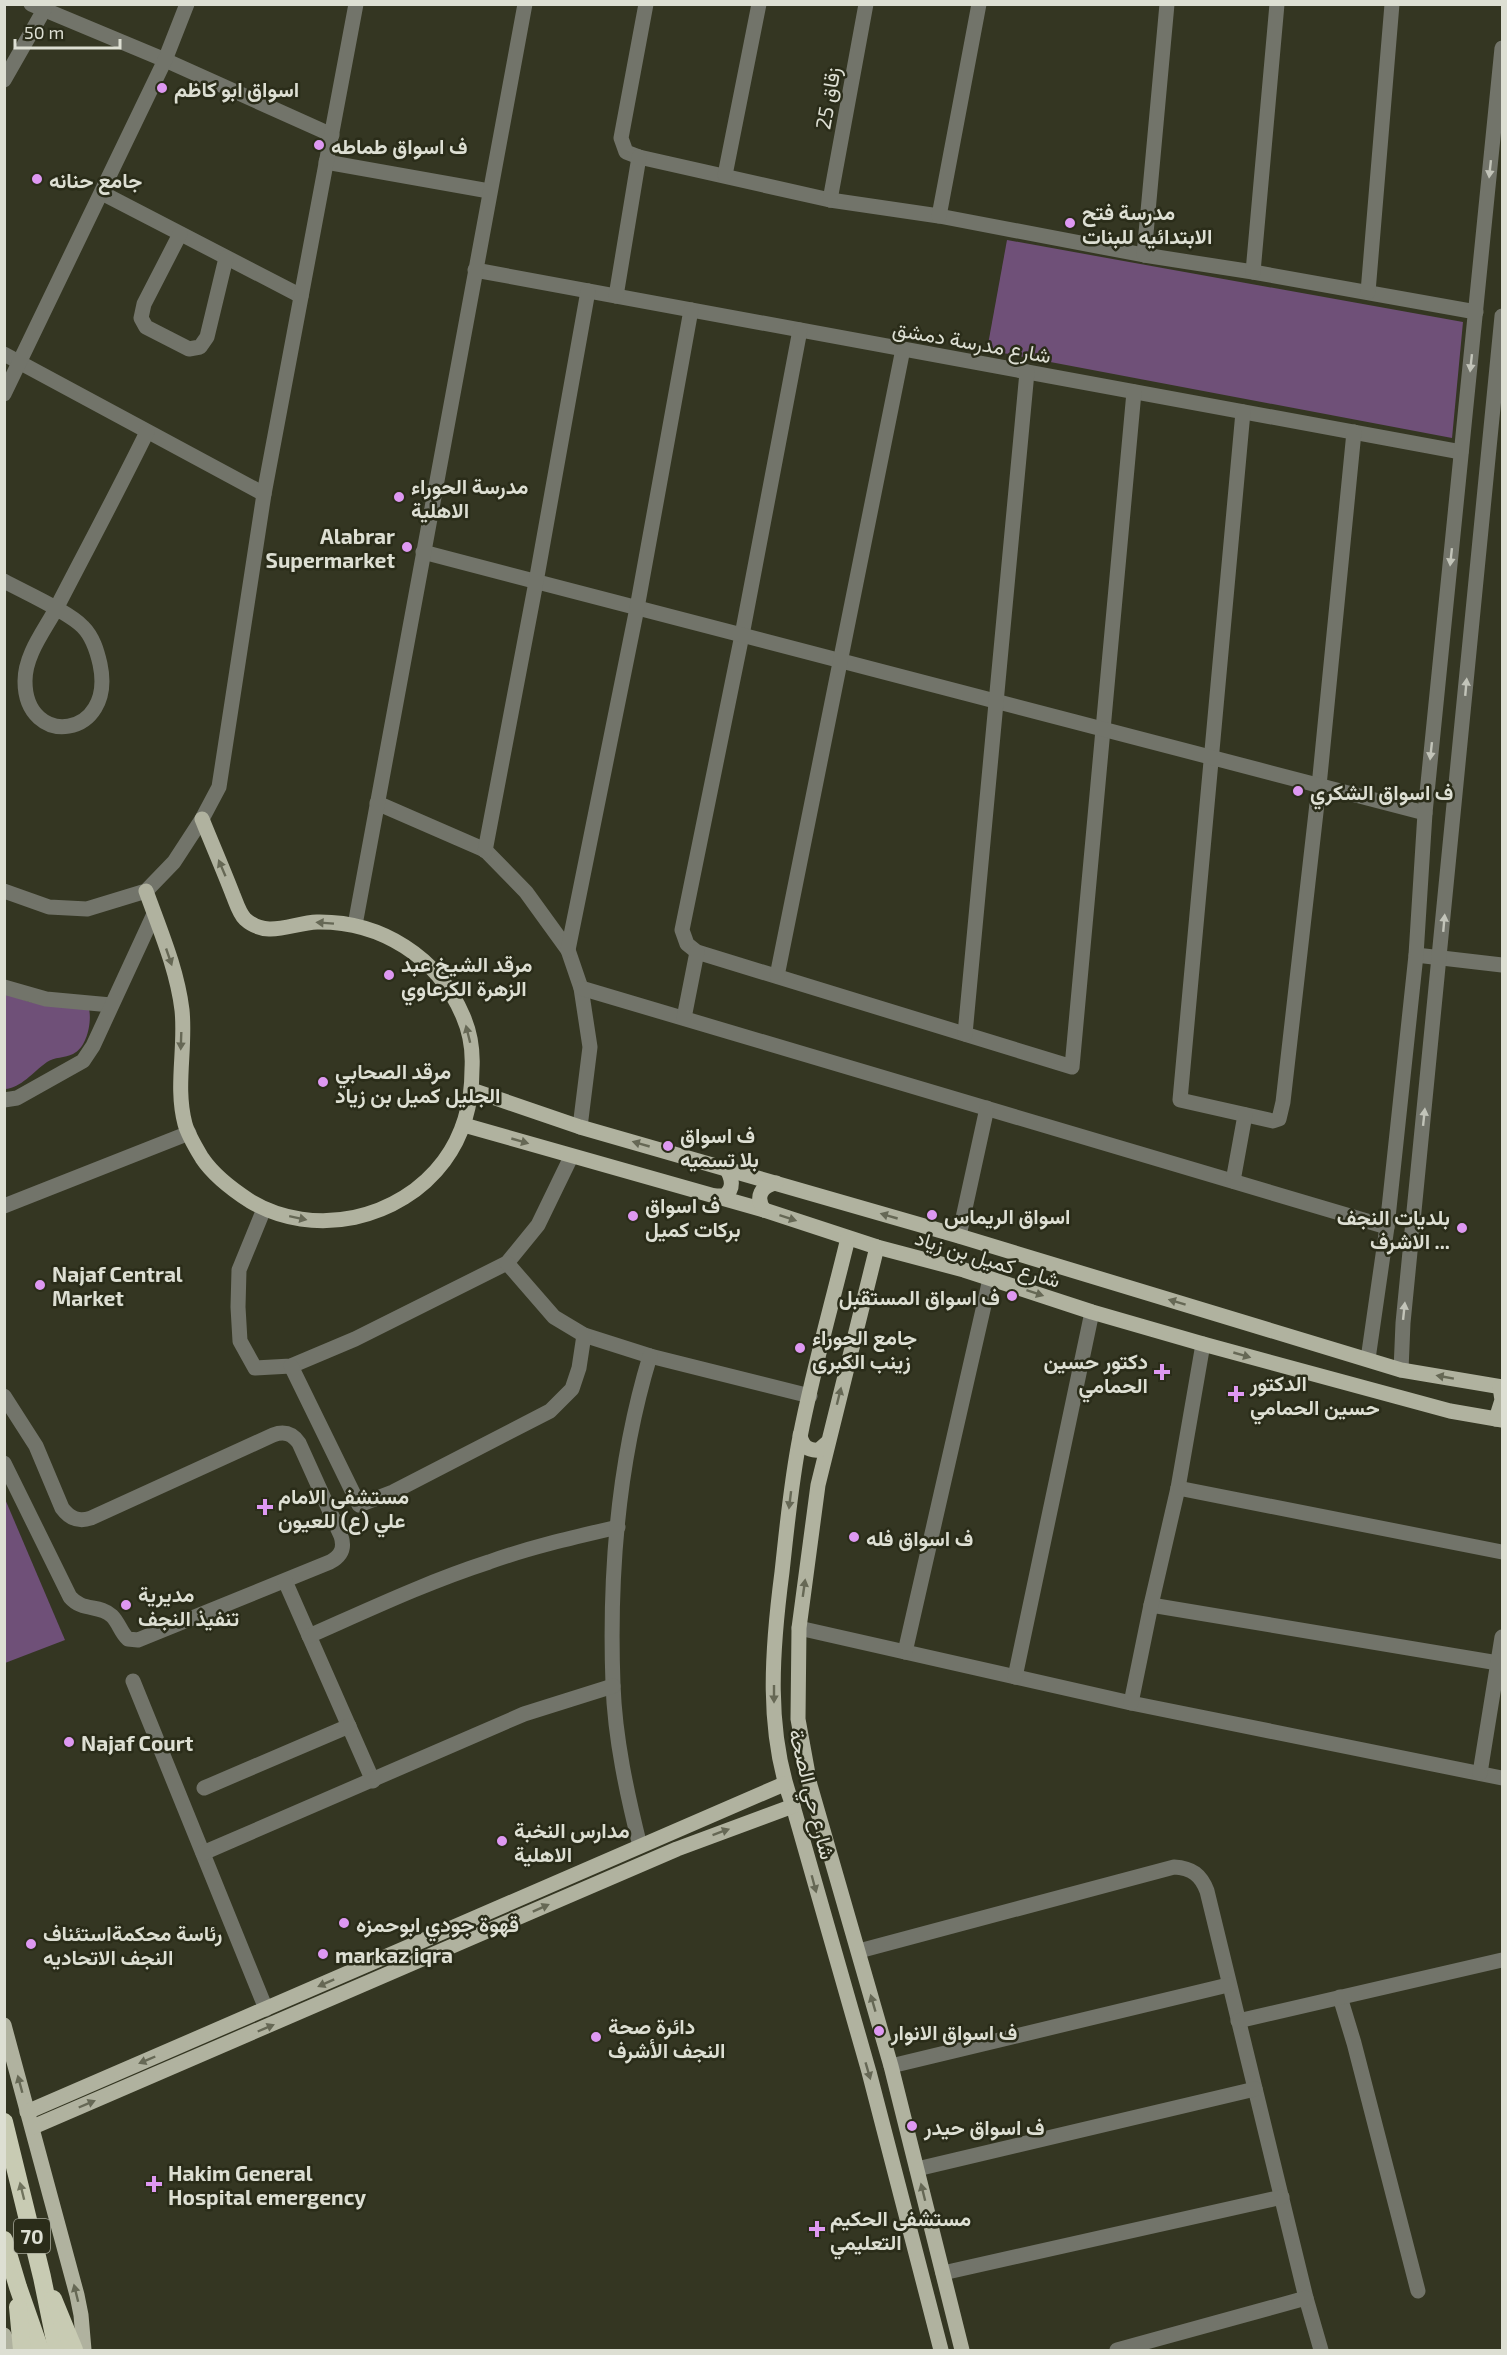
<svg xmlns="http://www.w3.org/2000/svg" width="1507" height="2355" font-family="'Exo 2',Vazirmatn,sans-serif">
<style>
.green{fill:#6f5078}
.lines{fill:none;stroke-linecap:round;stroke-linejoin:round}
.minor{stroke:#72746a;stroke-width:15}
.major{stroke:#b0b29f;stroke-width:15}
.highway{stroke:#c8cbb3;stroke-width:18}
.oneway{fill:#c2c4b9}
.oneway2{fill:#666855}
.oneway3{fill:#71745e}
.poi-dot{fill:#de98f2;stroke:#2a2c19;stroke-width:2}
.labels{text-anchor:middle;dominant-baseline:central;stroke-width:5;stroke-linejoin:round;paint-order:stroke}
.shield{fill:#2a2c19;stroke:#a7a99b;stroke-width:1.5}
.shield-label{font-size:20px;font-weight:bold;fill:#dddfd3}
.poi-label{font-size:21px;font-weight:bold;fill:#dddfd3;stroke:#2a2c19;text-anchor:start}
.street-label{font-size:21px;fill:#dddfd3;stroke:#2a2c19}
</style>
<rect width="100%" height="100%" fill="#343622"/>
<g class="green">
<path d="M 1007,240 L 1463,322 L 1452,438 L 987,350 Z"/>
<path d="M 4,993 L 30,1002 L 89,1009 C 92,1022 87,1048 73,1054 C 65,1058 54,1057 47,1062 C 33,1072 21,1088 5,1089 Z"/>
<path d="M 5,1499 L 65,1640 L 5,1663 L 4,1663 Z"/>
</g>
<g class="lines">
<g class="minor">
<path d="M 31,4 L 165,60 L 332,135"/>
<path d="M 646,4 L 621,138 L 626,152 L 639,157 L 830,200 L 939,216 L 1144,255 L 1253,272 L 1476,312"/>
<path d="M 4,80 L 44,10"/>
<path d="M 326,162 L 489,191"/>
<path d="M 725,175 L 759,4"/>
<path d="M 102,193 L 301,296"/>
<path d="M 830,200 L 866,4"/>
<path d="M 939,216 L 979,4"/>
<path d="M 180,234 L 144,304 L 141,318 L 146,327 L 189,349 L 200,347 L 207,337 L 226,258"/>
<path d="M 1144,255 L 1167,4"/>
<path d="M 475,270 L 1461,452"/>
<path d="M 1253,272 L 1277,4"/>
<path d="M 1368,292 L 1392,4"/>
<path d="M 616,296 L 639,157"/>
<path d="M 800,330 L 742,635 L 682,930 L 687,944 L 697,952 L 1072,1067 L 1134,392"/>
<path d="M 4,354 L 264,494"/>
<path d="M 4,394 L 165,60 L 187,4"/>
<path d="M 1243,412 L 1180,1100 L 1273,1121 L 1279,1119 L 1283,1102 L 1319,786 L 1354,432"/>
<path d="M 423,552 L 1425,813"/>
<path d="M 4,581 C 24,592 69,612 83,627 C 93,637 97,651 100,664 C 116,739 25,749 25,681 C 25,654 45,630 57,607 C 87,549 118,491 147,432"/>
<path d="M 377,803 L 485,850 L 526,892 L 568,950 L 581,988 L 590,1047 L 580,1127"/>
<path d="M 485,851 L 536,582 L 588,291"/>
<path d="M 4,891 L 49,907 L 87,909 L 146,891 L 174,862 L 202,819 L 219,787 L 264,494 L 356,4"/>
<path d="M 355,925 L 525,4"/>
<path d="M 568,950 L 637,608 L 691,310"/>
<path d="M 1416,955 L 1502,965"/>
<path d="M 777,976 L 903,349"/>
<path d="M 4,987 L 46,999 L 111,1005"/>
<path d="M 581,988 L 1387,1227"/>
<path d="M 684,1018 L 697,952"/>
<path d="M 965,1034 L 1027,372"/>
<path d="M 4,1100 L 17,1098 L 83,1061 L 93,1046 L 154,914"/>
<path d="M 1233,1181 L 1245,1115"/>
<path d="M 4,1206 L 189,1133"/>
<path d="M 264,1209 L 239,1270 L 238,1307 L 240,1341 L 255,1368 L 291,1366 L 355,1339 L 507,1263 L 538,1225 L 571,1157"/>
<path d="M 959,1236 L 987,1108"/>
<path d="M 507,1263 L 554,1317 L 584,1335 L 650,1356 L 810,1396"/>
<path d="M 1368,1359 L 1387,1227 L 1416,955 L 1425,813 L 1502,48"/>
<path d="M 291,1366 L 359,1505 L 393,1492 L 550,1411 L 572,1389 L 579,1368 L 584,1335"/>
<path d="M 1401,1370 L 1403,1323 L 1502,316"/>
<path d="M 4,1396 L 36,1446 L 62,1508 C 70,1519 79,1522 91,1518 L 273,1435 C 284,1431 292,1433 299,1443 L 341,1536 C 345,1548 341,1556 330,1562 L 138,1640 L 128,1639 C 121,1633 119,1623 112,1616 C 99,1604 83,1612 70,1597 L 4,1463"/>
<path d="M 1178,1488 L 1502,1552"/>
<path d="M 285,1581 L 373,1781"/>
<path d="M 1151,1605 L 1498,1663"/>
<path d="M 799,1628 L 1131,1703 L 1502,1778"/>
<path d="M 309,1636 C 368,1610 427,1582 489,1562 C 531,1547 575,1537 618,1527"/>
<path d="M 905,1652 L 990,1279"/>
<path d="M 1015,1677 L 1092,1312"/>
<path d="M 133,1681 L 266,2009"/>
<path d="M 1131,1703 L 1151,1605 L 1178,1488 L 1203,1344"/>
<path d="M 1480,1773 L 1502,1637"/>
<path d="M 204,1788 L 349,1726"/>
<path d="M 640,1846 C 627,1794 615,1739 613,1685 C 609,1576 618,1461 650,1356"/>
<path d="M 203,1853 L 524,1714 L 613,1686"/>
<path d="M 859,1951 L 1174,1867 C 1192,1868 1201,1875 1207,1891 L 1306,2298 L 1321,2350"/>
<path d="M 1340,1997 L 1354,2043 L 1418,2291"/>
<path d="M 1238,2021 L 1502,1960"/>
<path d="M 891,2066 L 1228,1985"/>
<path d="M 917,2169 L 1255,2089"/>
<path d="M 943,2273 L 1282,2197"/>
<path d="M 1117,2350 L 1306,2298"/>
</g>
<g class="major">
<path d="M 146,891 C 160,930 177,969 182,1010 C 186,1048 175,1087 185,1124 C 188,1135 196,1148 202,1158 C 214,1176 233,1190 250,1201 C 314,1239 400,1220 444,1161 C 464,1134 472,1101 472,1069 C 473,1052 470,1032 463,1016 C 438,957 381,921 317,922 C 292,923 267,939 245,919 C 239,913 236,902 233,895 C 223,869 212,844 202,819"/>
<path d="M 472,1090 L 580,1127 L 959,1236 L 1401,1370 L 1502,1387"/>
<path d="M 464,1125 L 764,1210 L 877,1247 L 964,1270 L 1092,1312 L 1203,1344 L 1450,1411 L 1502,1420"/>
<path d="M 714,1196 L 724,1196 C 735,1189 732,1178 726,1168"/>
<path d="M 764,1210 C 755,1197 761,1186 776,1183"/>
<path d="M 848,1238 C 832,1304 813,1370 800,1437 C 791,1482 787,1527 782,1572 C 772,1649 765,1732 793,1806 L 869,2072 L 941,2350"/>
<path d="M 877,1247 L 818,1485 L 799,1628 L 798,1719 L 810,1785 L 891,2066 L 962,2350"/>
<path d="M 1496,1419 L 1502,1400 L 1500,1387"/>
<path d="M 800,1435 C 802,1446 808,1451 819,1450 L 827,1443"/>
<path d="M 4,2025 L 77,2295 L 81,2315 L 84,2350"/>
<path d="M 27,2112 L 784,1784"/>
<path d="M 33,2127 L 677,1849 L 793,1806"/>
<path d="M 4,2335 L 10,2350"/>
</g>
<g class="highway">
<path d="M 4,2122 L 42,2277 L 57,2350"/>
<path d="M 4,2240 L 18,2287 L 40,2350"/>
<path d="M 53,2299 L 74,2350"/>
<path d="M 18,2307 L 22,2350"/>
</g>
</g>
<defs><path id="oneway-solid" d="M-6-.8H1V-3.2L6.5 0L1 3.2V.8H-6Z" transform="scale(1.5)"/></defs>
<g class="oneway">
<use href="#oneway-solid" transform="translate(1490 169) rotate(96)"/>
<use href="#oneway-solid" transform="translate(1471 363) rotate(96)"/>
<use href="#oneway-solid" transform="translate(1451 557) rotate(96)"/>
<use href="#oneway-solid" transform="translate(1466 687) rotate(-85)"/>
<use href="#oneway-solid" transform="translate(1431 751) rotate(96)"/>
<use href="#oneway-solid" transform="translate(1444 923) rotate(-85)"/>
<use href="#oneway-solid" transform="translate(1424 1117) rotate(-84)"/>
<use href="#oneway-solid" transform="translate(1404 1311) rotate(-84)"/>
</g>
<g class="oneway2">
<use href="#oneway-solid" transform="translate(222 868) rotate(-113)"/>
<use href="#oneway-solid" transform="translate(325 923) rotate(-176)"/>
<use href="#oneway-solid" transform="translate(169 957) rotate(71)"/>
<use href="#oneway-solid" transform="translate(468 1034) rotate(-104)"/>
<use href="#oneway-solid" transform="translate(181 1041) rotate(92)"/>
<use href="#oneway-solid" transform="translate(520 1141) rotate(16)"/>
<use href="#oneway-solid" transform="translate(641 1144) rotate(-164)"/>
<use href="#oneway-solid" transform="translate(889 1216) rotate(-164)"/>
<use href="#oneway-solid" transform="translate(298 1218) rotate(12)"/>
<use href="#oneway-solid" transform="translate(788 1218) rotate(18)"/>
<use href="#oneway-solid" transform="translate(1035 1293) rotate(18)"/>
<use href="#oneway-solid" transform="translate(1177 1302) rotate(-163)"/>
<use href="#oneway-solid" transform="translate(1242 1355) rotate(16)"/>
<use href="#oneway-solid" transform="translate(1445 1377) rotate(-170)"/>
<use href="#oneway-solid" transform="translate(839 1396) rotate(-76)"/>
<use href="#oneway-solid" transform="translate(790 1500) rotate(97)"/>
<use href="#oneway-solid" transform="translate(804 1588) rotate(-82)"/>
<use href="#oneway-solid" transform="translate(774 1694) rotate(90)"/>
<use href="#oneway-solid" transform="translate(721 1832) rotate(-20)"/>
<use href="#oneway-solid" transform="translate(814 1884) rotate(75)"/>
<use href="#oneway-solid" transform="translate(541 1908) rotate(-24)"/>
<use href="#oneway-solid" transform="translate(326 1983) rotate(156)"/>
<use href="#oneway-solid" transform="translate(873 2003) rotate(-106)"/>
<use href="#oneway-solid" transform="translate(266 2028) rotate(-23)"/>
<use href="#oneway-solid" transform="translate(147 2060) rotate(157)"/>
<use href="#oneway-solid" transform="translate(868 2071) rotate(74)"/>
<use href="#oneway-solid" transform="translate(20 2084) rotate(-105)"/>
<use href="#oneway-solid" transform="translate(87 2104) rotate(-23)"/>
<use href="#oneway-solid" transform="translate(923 2192) rotate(-104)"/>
<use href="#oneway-solid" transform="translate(76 2293) rotate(-104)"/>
</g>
<use class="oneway3" href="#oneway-solid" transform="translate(22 2191) rotate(-104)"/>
<g class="poi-dot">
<circle cx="162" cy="88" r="6"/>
<circle cx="319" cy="145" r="6"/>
<circle cx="37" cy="179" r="6"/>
<circle cx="1070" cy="223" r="6"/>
<circle cx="399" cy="497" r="6"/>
<circle cx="407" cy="547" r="6"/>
<circle cx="1298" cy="791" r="6"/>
<circle cx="389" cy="975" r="6"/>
<circle cx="323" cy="1082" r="6"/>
<circle cx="668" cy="1146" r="6"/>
<circle cx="932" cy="1215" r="6"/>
<circle cx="633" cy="1216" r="6"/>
<circle cx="1462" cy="1228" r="6"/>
<circle cx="40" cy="1285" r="6"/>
<circle cx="1012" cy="1296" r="6"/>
<circle cx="800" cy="1348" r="6"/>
<path d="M1159 1363h6v6h6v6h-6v6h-6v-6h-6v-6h6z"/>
<path d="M1233 1385h6v6h6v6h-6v6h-6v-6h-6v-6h6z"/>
<path d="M262 1498h6v6h6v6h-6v6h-6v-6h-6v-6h6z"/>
<circle cx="854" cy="1537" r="6"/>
<circle cx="126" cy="1605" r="6"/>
<circle cx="69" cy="1742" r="6"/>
<circle cx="502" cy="1841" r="6"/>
<circle cx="344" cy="1923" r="6"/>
<circle cx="31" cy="1944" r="6"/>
<circle cx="323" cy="1954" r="6"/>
<circle cx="879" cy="2031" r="6"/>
<circle cx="596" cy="2037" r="6"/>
<circle cx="912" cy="2126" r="6"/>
<path d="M151 2175h6v6h6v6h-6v6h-6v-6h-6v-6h6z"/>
<path d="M814 2220h6v6h6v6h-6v6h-6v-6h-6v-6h6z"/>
</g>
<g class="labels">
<rect class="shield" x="14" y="2219" width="36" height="34" rx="4.5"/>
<g class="shield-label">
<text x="32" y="2236">70</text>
</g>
<g class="poi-label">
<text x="174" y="88">اسواق ابو كاظم</text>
<text x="331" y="145">ف اسواق طماطه</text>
<text x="49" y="179">جامع حنانه</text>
<text x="1082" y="211">مدرسة فتح<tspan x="1082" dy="24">الابتدائيه للبنات</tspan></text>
<text x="411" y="485">مدرسة الحوراء<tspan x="411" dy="24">الاهلية</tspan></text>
<text x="395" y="535" text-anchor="end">Alabrar<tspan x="395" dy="24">Supermarket</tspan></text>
<text x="1310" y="791">ف اسواق الشكري</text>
<text x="401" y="963">مرقد الشيخ عبد<tspan x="401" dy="24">الزهرة الكرعاوي</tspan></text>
<text x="335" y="1070">مرقد الصحابي<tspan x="335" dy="24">الجليل كميل بن زياد</tspan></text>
<text x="680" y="1134">ف اسواق<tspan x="680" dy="24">بلا تسميه</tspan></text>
<text x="645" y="1204">ف اسواق<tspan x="645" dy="24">بركات كميل</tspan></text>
<text x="944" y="1215">اسواق الريماس</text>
<text x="1450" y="1216" text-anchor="end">بلديات النجف<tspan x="1450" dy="24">الاشرف ...</tspan></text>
<text x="52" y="1273">Najaf Central<tspan x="52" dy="24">Market</tspan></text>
<text x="1000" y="1296" text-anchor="end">ف اسواق المستقبل</text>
<text x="812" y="1336">جامع الحوراء<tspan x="812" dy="24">زينب الكبرى</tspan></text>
<text x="1148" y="1360" text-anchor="end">دكتور حسين<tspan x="1148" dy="24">الحمامي</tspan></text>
<text x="1250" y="1382">الدكتور<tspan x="1250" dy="24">حسين الحمامي</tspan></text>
<text x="278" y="1495">مستشفى الامام<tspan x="278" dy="24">علي (ع) للعيون</tspan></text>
<text x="866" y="1537">ف اسواق فله</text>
<text x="138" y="1593">مديرية<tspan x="138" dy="24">تنفيذ النجف</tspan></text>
<text x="81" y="1742">Najaf Court</text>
<text x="514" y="1829">مدارس النخبة<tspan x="514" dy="24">الاهلية</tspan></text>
<text x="356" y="1923">قهوة جودي ابوحمزه</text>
<text x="43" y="1932">رئاسة محكمةاستئناف<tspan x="43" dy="24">النجف الاتحاديه</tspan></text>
<text x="335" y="1954">markaz iqra</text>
<text x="608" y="2025">دائرة صحة<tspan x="608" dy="24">النجف الأشرف</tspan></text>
<text x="891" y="2031">ف اسواق الانوار</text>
<text x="924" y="2126">ف اسواق حيدر</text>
<text x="168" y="2172">Hakim General<tspan x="168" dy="24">Hospital emergency</tspan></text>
<text x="830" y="2217">مستشفى الحكيم<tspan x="830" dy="24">التعليمي</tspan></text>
</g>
<g class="street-label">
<text transform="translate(827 98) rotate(-80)">زقاق 25</text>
<text transform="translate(972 341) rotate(10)">شارع مدرسة دمشق</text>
<text transform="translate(988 1258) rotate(17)">شارع كميل بن زياد</text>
<text transform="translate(813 1794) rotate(76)">شارع حي الصحة</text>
</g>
</g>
<rect width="1507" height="2355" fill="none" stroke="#dddfd3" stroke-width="12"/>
<path d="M15 39v9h105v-9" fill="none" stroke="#dddfd3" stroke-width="3"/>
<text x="24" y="39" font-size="18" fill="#dddfd3" stroke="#2a2c19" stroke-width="4.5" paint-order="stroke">50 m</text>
</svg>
